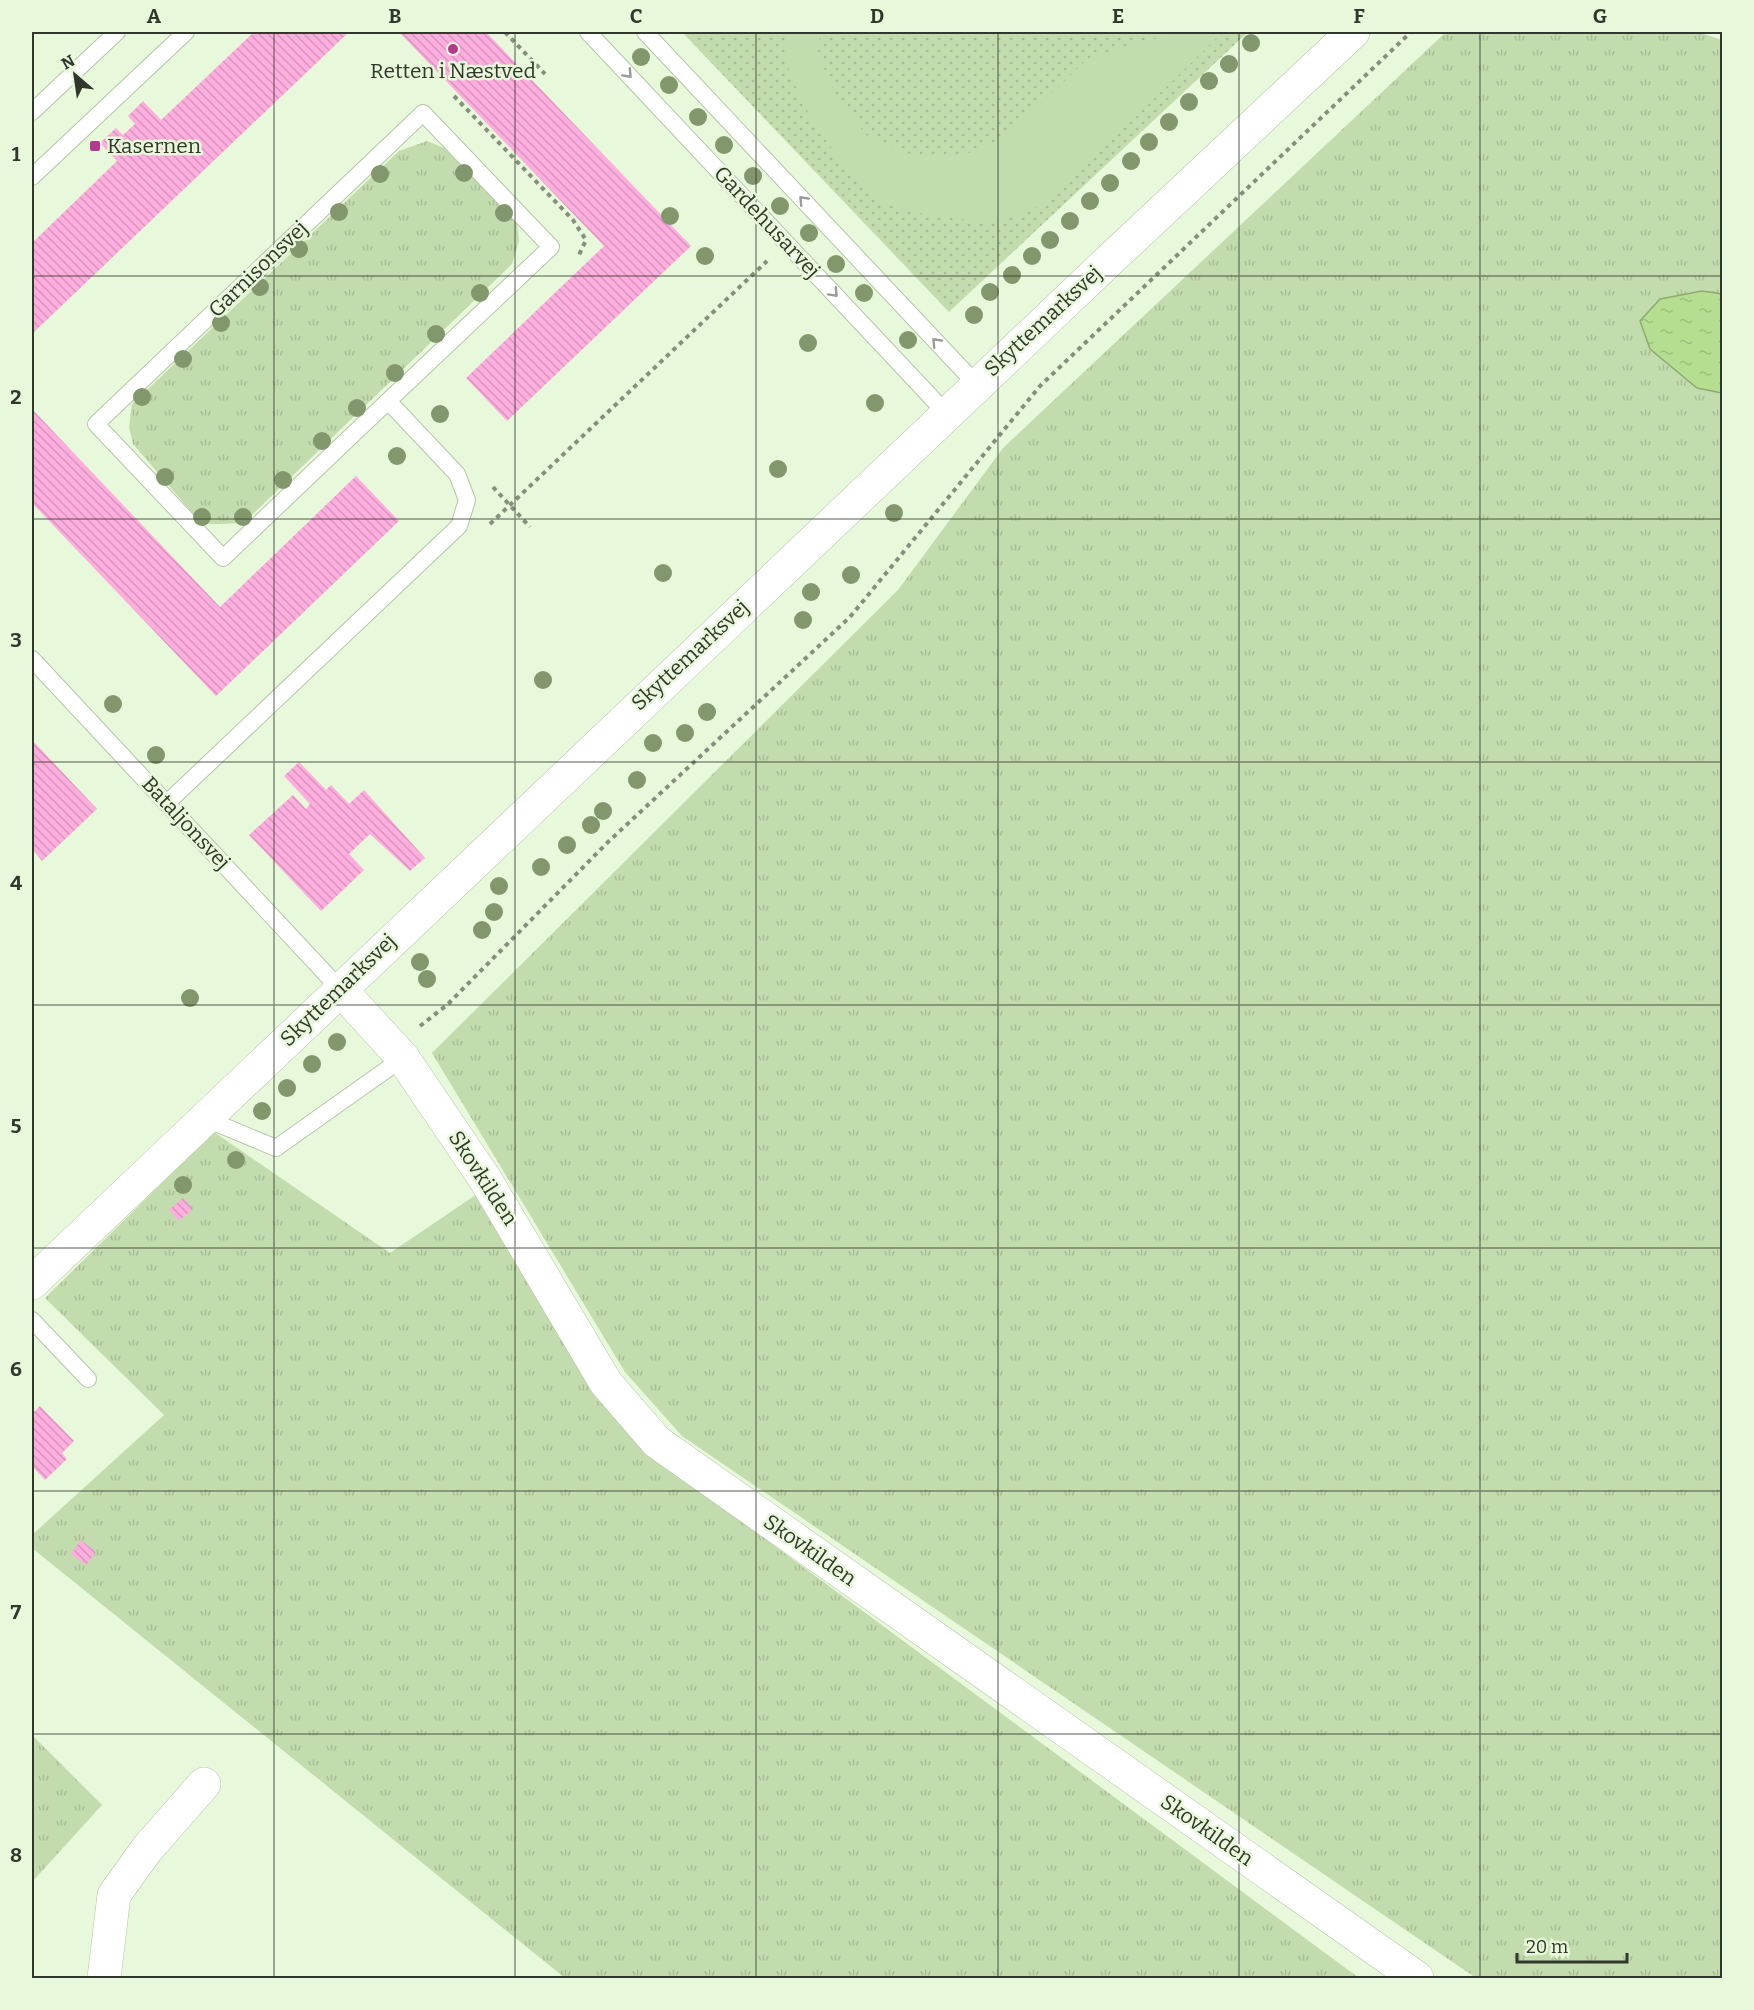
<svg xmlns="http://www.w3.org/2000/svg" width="1754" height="2010" font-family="Bitter,serif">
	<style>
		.grass { fill: url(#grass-tufts) }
		.park { fill: url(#park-dots) }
		.pitch { fill: #c3dcad }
		.water { fill: url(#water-ripples); stroke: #8eac72; stroke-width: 1.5 }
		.building { fill: url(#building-back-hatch) }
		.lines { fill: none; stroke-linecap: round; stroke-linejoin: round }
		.lane-casing { stroke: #b6c5a9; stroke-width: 18 }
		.street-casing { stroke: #b6c5a9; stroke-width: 34 }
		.secondary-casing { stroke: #b6c5a9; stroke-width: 34 }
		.path { stroke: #858f7c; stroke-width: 4; stroke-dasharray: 4.5 4.5; stroke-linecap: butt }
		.lane { stroke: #fff; stroke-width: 16 }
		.street { stroke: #fff; stroke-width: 33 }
		.secondary { stroke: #fff; stroke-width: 33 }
		.tree { fill: #82976c }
		.oneway { stroke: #989b96 }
		.grid { fill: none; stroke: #31372c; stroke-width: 1.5; stroke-opacity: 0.55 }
		.poi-dot { fill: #b43a8e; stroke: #e8f8db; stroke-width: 2 }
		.labels { text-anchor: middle; stroke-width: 5; stroke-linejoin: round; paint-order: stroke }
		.poi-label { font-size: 21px; fill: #31372c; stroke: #e8f8db }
		.street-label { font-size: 21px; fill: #31372c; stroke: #e8f8db }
		.neatline { fill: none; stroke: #31372c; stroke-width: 2 }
		.grid-label { font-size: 20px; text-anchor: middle; font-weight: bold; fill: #31372c }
	</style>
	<defs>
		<pattern id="grass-tufts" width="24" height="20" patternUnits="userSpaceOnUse" patternTransform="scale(1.5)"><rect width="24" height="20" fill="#c3dcad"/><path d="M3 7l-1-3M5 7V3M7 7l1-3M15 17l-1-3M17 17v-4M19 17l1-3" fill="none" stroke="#a8bd95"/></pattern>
		<pattern id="park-dots" width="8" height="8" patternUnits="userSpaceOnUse" patternTransform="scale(1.5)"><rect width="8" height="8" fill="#c3dcad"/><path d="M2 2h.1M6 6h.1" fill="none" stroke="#a8bd95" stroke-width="1.8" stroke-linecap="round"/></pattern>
		<pattern id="water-ripples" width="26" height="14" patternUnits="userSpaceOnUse" patternTransform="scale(1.5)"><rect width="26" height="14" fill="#b6de90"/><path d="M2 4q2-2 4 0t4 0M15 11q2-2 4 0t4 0" fill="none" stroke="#9dbf7c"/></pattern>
		<pattern id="building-back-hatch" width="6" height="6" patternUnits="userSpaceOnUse" patternTransform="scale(1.5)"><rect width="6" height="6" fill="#fdadde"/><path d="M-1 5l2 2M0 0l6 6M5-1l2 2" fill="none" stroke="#d995bf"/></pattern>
	</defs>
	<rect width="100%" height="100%" fill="#e8f8db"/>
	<g class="grass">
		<path d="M1446 32H1698L1722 40V1978H1476L682 1436 625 1372 432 1053 898 590 1003 448Z"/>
		<path d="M427 141 444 148 517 223 519 241 512 264 253 514 238 523 222 524H210L195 516 133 444 129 427 132 404 399 151Z"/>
		<path d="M214 1132 390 1253 480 1192 590 1389 649 1453 1359 1978H565L32 1548V1535L164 1415 45 1298Z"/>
		<path d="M32 1735 102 1805 32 1882Z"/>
	</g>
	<path class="park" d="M682 32H1248L949 312Z"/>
	<path class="pitch" d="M787 32H820L818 54 836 96 866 135 912 155 958 157 1005 138 1085 61 1132 44 1173 34 1176 32H1223L1115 137 1037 207 992 223 927 215 885 203 839 160 803 104 786 62Z"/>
	<path class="water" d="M1702 291 1722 294V393L1697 388 1650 349 1640 321 1660 299Z"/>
	<g class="building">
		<path d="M254 32H349L32 334V243L117 161 100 143 116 128 123 135 135 124 128 116 143 101 161 120Z"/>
		<path d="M399 32H486L691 246 507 421 466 378 604 246Z"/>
		<path d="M32 409 220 607 356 476 399 521 216 696 32 503Z"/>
		<path d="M32 740 97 809 42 861 32 849Z"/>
		<path d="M299 762 326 790 331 785 349 804 364 790 425 858 410 871 370 834 349 854 364 870 321 911 249 835 293 795 306 809 310 804 284 776Z"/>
		<path d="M183 1198 193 1209 179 1221 169 1210Z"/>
		<path d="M40 1406 74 1441 62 1453 67 1459 45 1480 32 1466V1414Z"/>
		<path d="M81 1540 96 1552 86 1565 71 1554Z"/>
	</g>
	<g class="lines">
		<defs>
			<g id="lane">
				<path d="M588 32 946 413"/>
				<path d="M645 32 976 384"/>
				<path d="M32 112 117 32"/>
				<path d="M32 177 186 32"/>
				<path d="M32 659 339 988"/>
				<path d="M167 803 459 526 467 500 457 474 388 401 551 247 423 113 96 424 223 558 388 401"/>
				<path d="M204 1118 276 1148 403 1058"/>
				<path d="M32 1320 88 1379"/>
			</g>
			<g id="street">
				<path d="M339 988 403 1058 485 1179 606 1383 657 1442 1417 1978"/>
				<path d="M104 1978 114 1895 147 1849 204 1784"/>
			</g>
			<path id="secondary" d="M32 1283C470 863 910 446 1353 32"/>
		</defs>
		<use href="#lane" class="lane-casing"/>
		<use href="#street" class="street-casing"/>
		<use href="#secondary" class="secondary-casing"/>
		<g class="path">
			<path d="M505 32 545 74"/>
			<path d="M454 96 573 220 586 240 578 257"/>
			<path d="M493 487 530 527"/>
			<path d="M490 524 767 261"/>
			<path d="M420 1026 447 1005 608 842 850 617 1040 386 1411 32"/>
		</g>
		<use href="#lane" class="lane"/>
		<use href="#street" class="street"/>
		<use href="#secondary" class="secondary"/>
	</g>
	<g class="tree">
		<circle cx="1251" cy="43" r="9"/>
		<circle cx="641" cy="57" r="9"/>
		<circle cx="1229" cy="64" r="9"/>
		<circle cx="1209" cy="81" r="9"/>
		<circle cx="669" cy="85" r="9"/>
		<circle cx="1189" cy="102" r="9"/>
		<circle cx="698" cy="117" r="9"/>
		<circle cx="1169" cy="122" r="9"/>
		<circle cx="1149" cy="142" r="9"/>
		<circle cx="724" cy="145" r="9"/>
		<circle cx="1131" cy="161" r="9"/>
		<circle cx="464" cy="173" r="9"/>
		<circle cx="380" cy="174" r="9"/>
		<circle cx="753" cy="176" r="9"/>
		<circle cx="1110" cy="183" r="9"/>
		<circle cx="1090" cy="201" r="9"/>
		<circle cx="780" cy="206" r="9"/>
		<circle cx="339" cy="212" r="9"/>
		<circle cx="504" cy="213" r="9"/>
		<circle cx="670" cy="216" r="9"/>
		<circle cx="1070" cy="221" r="9"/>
		<circle cx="809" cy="233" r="9"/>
		<circle cx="1050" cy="240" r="9"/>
		<circle cx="299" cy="249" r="9"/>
		<circle cx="705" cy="256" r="9"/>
		<circle cx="1032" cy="256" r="9"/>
		<circle cx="836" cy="264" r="9"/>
		<circle cx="1012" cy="275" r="9"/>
		<circle cx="260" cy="287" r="9"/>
		<circle cx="990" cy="292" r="9"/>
		<circle cx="480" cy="293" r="9"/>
		<circle cx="864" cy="293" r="9"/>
		<circle cx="974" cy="315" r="9"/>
		<circle cx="221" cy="323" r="9"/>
		<circle cx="436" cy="334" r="9"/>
		<circle cx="908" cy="340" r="9"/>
		<circle cx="808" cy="343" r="9"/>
		<circle cx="183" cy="359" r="9"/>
		<circle cx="395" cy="373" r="9"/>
		<circle cx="142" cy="397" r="9"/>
		<circle cx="875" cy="403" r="9"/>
		<circle cx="357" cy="408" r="9"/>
		<circle cx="440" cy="414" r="9"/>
		<circle cx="322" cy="441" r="9"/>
		<circle cx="397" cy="456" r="9"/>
		<circle cx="778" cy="469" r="9"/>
		<circle cx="165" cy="477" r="9"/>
		<circle cx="283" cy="480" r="9"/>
		<circle cx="894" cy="513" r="9"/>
		<circle cx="202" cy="517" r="9"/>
		<circle cx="243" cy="517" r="9"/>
		<circle cx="663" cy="573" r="9"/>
		<circle cx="851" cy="575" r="9"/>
		<circle cx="811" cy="592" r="9"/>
		<circle cx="803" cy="620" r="9"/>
		<circle cx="543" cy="680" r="9"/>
		<circle cx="113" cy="704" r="9"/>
		<circle cx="707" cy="712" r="9"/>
		<circle cx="685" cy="733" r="9"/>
		<circle cx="653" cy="743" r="9"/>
		<circle cx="156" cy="755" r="9"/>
		<circle cx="637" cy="780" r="9"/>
		<circle cx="603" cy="811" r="9"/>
		<circle cx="591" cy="825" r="9"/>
		<circle cx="567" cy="845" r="9"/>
		<circle cx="541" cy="867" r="9"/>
		<circle cx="499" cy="886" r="9"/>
		<circle cx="494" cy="912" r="9"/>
		<circle cx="482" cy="930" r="9"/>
		<circle cx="420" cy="962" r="9"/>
		<circle cx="427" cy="979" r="9"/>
		<circle cx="190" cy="998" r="9"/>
		<circle cx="337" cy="1042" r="9"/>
		<circle cx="312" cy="1064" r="9"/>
		<circle cx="287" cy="1088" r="9"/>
		<circle cx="262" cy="1111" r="9"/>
		<circle cx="236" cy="1160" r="9"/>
		<circle cx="183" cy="1185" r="9"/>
	</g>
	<defs><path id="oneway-chevron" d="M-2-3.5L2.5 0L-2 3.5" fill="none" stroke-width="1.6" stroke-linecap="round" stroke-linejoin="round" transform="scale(1.5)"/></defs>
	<g class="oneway">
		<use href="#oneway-chevron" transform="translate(628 74) rotate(47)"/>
		<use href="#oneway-chevron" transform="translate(803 200) rotate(-133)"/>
		<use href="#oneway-chevron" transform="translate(834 293) rotate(47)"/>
		<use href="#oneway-chevron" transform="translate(936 342) rotate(-133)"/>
	</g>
	<path class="grid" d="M274 32V1978M515 32V1978M756 32V1978M998 32V1978M1239 32V1978M1480 32V1978M32 276H1722M32 519H1722M32 762H1722M32 1005H1722M32 1248H1722M32 1491H1722M32 1734H1722"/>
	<g class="poi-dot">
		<circle cx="453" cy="49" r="6"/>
		<rect x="89" y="140" width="12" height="12" rx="3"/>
	</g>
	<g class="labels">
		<g class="poi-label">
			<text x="453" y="78">Retten i Næstved</text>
			<text x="107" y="153" text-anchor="start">Kasernen</text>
		</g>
		<g class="street-label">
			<text transform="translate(767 222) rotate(47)" y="7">Gardehusarvej</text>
			<text transform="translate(258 269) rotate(-44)" y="7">Garnisonsvej</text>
			<text transform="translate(1043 321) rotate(-43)" y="7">Skyttemarksvej</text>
			<text transform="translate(690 655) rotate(-43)" y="7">Skyttemarksvej</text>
			<text transform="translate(186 823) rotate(47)" y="7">Bataljonsvej</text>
			<text transform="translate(338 990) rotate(-44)" y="7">Skyttemarksvej</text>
			<text transform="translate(483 1178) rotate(57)" y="7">Skovkilden</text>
			<text transform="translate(810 1550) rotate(35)" y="7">Skovkilden</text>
			<text transform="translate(1207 1830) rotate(35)" y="7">Skovkilden</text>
		</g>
	</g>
	<rect width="1754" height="2010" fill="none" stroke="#e8f8db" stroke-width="66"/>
	<g transform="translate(75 75) rotate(331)" stroke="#e8f8db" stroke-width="4.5" paint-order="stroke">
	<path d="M0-4.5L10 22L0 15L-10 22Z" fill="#31372c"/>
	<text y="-9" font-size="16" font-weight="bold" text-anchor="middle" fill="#31372c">N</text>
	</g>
	<path d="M1517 1953v9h110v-9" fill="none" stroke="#31372c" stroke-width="3"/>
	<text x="1526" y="1953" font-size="18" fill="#31372c" stroke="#e8f8db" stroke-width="4.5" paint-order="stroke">20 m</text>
	<rect x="33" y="33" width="1688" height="1944" class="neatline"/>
	<g class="grid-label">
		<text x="154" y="23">A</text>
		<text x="395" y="23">B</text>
		<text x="636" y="23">C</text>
		<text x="877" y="23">D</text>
		<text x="1118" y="23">E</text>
		<text x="1359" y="23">F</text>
		<text x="1600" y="23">G</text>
		<text x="16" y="161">1</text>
		<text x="16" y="404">2</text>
		<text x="16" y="647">3</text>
		<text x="16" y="890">4</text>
		<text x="16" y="1133">5</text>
		<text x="16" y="1376">6</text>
		<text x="16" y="1619">7</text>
		<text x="16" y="1862">8</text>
	</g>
</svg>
